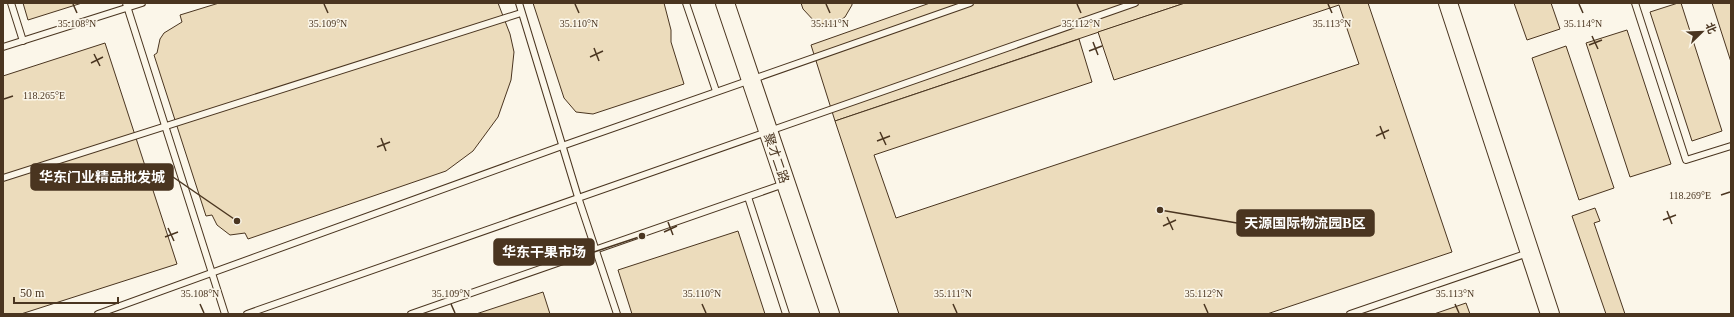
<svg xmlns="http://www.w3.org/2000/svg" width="1734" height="317" font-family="'Times New Roman','Noto Sans SC',serif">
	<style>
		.building { fill: #ecdcbc; stroke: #4a3520 }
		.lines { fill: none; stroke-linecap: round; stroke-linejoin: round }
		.lane-casing { stroke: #4a3520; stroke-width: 8 }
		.secondary-casing { stroke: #4a3520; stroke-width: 20 }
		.lane { stroke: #fbf6e9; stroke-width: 6 }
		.secondary { stroke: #fbf6e9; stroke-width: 18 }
		.ticks { fill: none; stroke: #4a3520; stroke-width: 1.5 }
		.labels { text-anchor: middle; stroke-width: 3; stroke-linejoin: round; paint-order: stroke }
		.street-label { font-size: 13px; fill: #4a3520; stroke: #fbf6e9 }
		.ticks-label { font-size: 10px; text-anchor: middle; fill: #4a3520; stroke: #fbf6e9; stroke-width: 3; stroke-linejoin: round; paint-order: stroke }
		.leader { fill: none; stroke: #4a3520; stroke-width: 1.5 }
		.callout-dot { fill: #4a3520; stroke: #fbf6e9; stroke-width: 1.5 }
		.callout { fill: #4a3520; stroke: #4a3520; stroke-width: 1.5 }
		.callout-label { font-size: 14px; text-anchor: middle; font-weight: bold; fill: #fff }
	</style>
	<rect width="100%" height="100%" fill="#fbf6e9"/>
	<g class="building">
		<path d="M23 3H82L28 20Z"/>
		<path d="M219 3H498L510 34 514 52 511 80 498 117 473 151 446 171 248 239 245 233 230 235 217 225 212 215 206 216 154 55 157 53 160 39 164 33 182 22 180 15Z"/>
		<path d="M533 3H664L671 30V42L684 84 593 114 576 112 564 98Z"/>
		<path d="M801 3H852V5L845 17 833 25 816 23 803 9Z"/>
		<path d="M930 3H1185L835 121 811 45Z"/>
		<path d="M1185 3H1368L1452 252 1267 314H899L835 121 1079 39 1092 82 874 155 896 218 1359 64 1339 5 1114 80 1098 32Z"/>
		<path d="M1514 3H1551L1560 29 1527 40Z"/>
		<path d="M1678 3H1681L1722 131 1692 141 1650 12Z"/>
		<path d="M1712 3H1731V62Z"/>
		<path d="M1627 30 1671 164 1630 177 1586 43Z"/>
		<path d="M105 43 177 264 21 314H3V76Z"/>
		<path d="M1566 46 1614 188 1579 200 1532 58Z"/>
		<path d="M1595 208 1600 221 1594 223 1625 314H1606L1572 216Z"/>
		<path d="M738 231 765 314H632L618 270Z"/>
		<path d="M543 292 550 314H476Z"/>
		<path d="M1466 303 1470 314H1434Z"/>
	</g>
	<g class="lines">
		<defs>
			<g id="lane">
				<path d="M11 3 23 41"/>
				<path d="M126 3 225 314"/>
				<path d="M519 3 578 197 617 314"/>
				<path d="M686 3 716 91"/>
				<path d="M1635 3 1686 160 1731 146"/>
				<path d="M3 47 142 3"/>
				<path d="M3 178 521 13"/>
				<path d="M748 197 786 314"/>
				<path d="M98 314 562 146 970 3"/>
				<path d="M247 314 1135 3"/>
				<path d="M411 314 784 184"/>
				<path d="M1350 314 1528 253"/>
			</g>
			<g id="secondary">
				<path d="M725 3 830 314"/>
				<path d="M1448 3 1550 314"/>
			</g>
		</defs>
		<use href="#lane" class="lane-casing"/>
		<use href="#secondary" class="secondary-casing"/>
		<use href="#lane" class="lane"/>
		<use href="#secondary" class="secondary"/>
	</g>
	<path class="ticks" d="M73 4 77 13M324 4 328 13M575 4 579 13M826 4 830 13M1077 4 1081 13M1328 4 1332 13M1579 4 1583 13M1592 36 1598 49M1093 42 1098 55M1589 45 1602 40M594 48 599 61M1089 51 1102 46M94 54 100 66M590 57 603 51M91 63 103 57M4 99 13 96M1380 126 1385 139M880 132 886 145M1376 136 1389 130M381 138 386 151M877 141 890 136M377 147 390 142M1721 195 1730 192M1667 211 1672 224M1167 217 1173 230M1663 220 1676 215M668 222 673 235M1163 226 1176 220M168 228 174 241M664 232 677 226M165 237 178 232M200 304 204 313M451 304 455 313M702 304 706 313M953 304 957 313M1204 304 1208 313M1455 304 1459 313"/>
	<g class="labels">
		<g class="street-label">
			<text transform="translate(777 158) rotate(71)" y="5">聚才二路</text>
		</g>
	</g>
	<g class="ticks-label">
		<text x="77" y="27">35.108°N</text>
		<text x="328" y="27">35.109°N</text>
		<text x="579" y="27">35.110°N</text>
		<text x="830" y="27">35.111°N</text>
		<text x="1332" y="27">35.113°N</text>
		<text x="1081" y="27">35.112°N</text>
		<text x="1583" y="27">35.114°N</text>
		<text x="44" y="99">118.265°E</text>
		<text x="1690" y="199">118.269°E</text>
		<text x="200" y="297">35.108°N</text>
		<text x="451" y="297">35.109°N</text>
		<text x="702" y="297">35.110°N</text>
		<text x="953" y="297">35.111°N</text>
		<text x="1204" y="297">35.112°N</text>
		<text x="1455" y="297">35.113°N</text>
	</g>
	<path class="leader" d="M237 221L173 177M1160 210L1237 223M642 236L594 252"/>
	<g class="callout-dot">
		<circle cx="237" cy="221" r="4"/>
		<circle cx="1160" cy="210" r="4"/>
		<circle cx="642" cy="236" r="4"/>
	</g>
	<g class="callout">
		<rect x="31" y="164" width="142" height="26" rx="4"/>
		<rect x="1237" y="210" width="137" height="26" rx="4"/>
		<rect x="494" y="239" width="100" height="26" rx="4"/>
	</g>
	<g class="callout-label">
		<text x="102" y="182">华东门业精品批发城</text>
		<text x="1305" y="228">天源国际物流园B区</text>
		<text x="544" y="257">华东干果市场</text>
	</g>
	<rect width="1734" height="317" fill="none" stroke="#4a3520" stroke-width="8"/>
	<g transform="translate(1702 32) rotate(67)" stroke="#fbf6e9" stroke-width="3" paint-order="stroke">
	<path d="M0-3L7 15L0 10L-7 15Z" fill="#4a3520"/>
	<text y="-6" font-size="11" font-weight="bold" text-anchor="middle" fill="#4a3520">北</text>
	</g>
	<path d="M14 297v6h104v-6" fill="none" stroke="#4a3520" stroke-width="2"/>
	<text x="20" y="297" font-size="12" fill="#4a3520" stroke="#fbf6e9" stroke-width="3" paint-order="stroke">50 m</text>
</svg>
